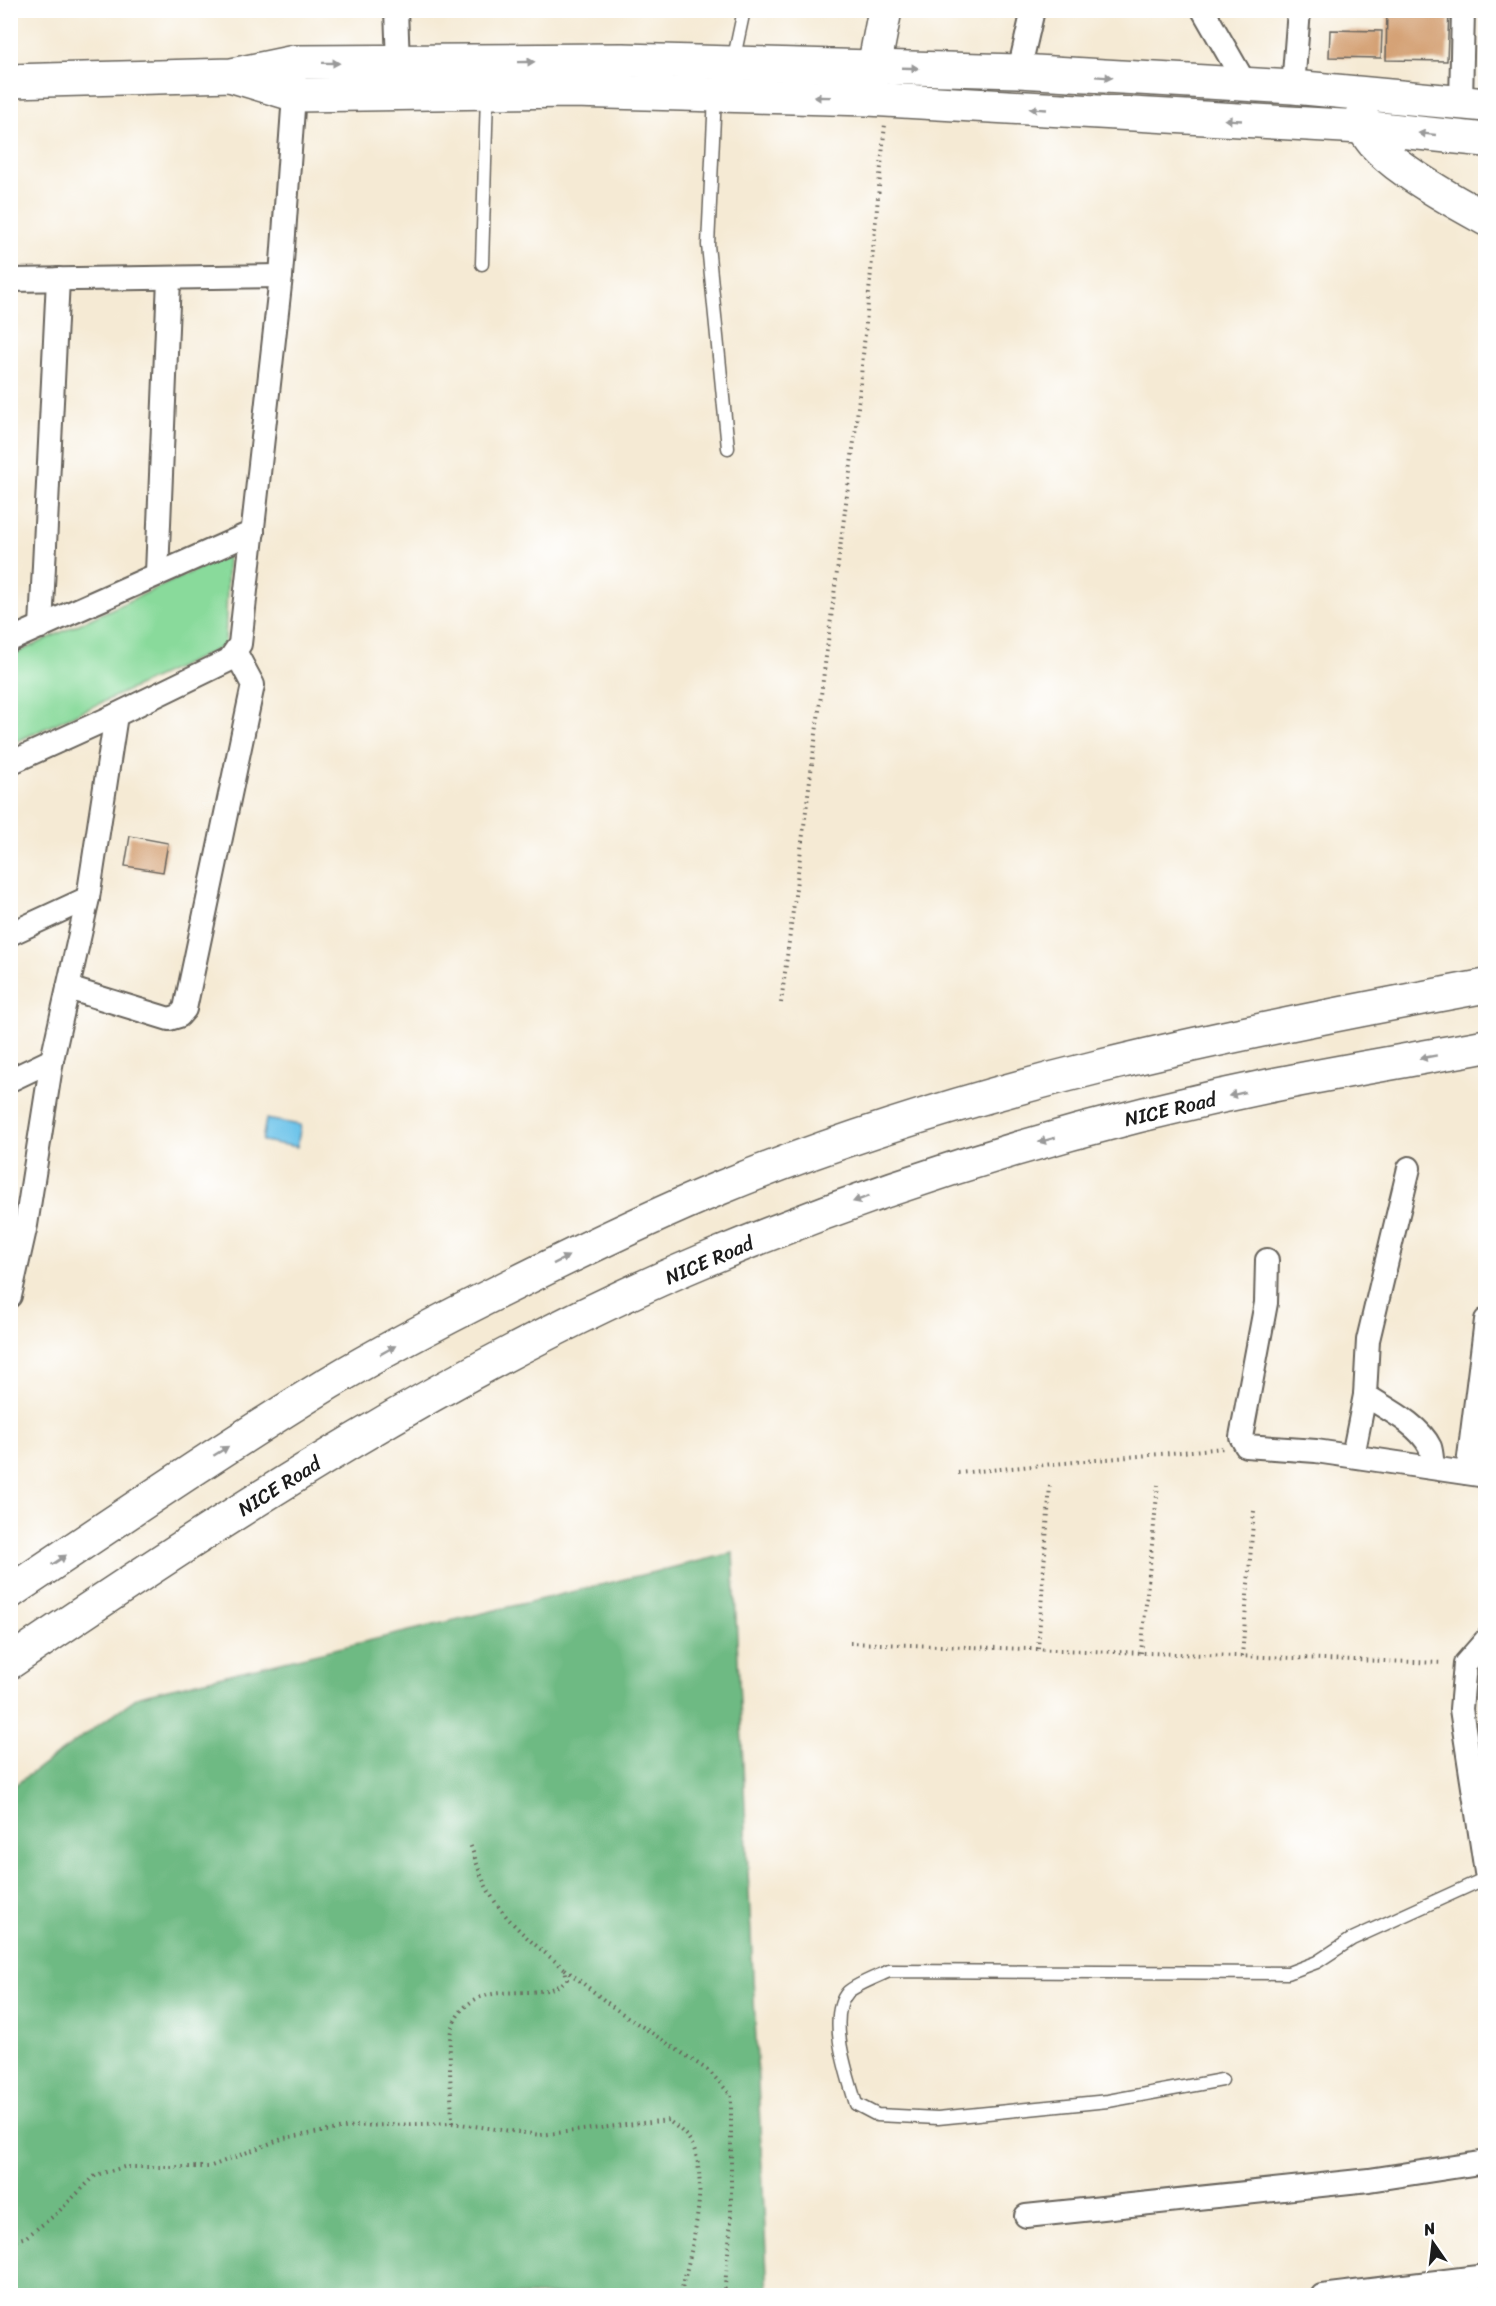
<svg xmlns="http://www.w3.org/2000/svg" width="1496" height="2306" font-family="Sriracha,sans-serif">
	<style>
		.green { fill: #89da9b; stroke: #527b5c; stroke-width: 1.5 }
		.forest { fill: #6eba83; stroke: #456b50; stroke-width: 1.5 }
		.water { fill: #6ec4ea; stroke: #457083; stroke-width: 1.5 }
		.building { fill: #d4a175 }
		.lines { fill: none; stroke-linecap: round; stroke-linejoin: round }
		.lane-casing { stroke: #68645c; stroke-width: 15 }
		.street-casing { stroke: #68645c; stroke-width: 26 }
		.secondary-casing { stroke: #68645c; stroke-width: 36 }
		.highway-casing { stroke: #68645c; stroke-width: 36 }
		.path { stroke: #68645c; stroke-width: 4; stroke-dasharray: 1.5 4.5; stroke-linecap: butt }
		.lane { stroke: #fff; stroke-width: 12 }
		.street { stroke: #fff; stroke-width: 22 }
		.secondary { stroke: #fff; stroke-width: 33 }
		.highway { stroke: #fff; stroke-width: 33 }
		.oneway { fill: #999 }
		.labels { text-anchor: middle; stroke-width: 4.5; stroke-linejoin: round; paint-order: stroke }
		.street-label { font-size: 20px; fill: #1c1c1c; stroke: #fff }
	</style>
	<rect width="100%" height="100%" fill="#fff"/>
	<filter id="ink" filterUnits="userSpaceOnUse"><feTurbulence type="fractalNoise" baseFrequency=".0167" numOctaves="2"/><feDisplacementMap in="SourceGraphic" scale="12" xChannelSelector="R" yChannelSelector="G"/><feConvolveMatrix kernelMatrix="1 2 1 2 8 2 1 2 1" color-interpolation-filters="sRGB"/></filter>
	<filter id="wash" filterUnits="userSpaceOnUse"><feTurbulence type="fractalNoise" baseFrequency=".008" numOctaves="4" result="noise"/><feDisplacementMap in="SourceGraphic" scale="24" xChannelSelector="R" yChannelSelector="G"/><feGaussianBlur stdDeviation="1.35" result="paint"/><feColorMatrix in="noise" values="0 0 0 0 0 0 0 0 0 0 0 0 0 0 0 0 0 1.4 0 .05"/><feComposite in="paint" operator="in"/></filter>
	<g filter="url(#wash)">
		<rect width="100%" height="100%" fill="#f5ead4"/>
		<path class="green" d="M228 555 225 646 11 744 10 656Z"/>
		<path class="forest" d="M733 1553 768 2295H11V1788L139 1696Z"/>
		<path class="water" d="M266 1119 301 1125 297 1147 262 1141Z"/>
		<g id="blocks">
			<g class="building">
				<path d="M1387 10H1449L1447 61 1386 60Z"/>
				<path d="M1330 30 1382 31 1381 58 1329 57Z"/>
				<path d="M130 836 168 843 163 872 125 866Z"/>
			</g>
		</g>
	</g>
	<g filter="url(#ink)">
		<use href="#blocks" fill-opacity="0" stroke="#68645c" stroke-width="1.5"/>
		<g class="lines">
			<defs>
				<g id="lane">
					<path d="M733 62 744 10"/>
					<path d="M715 96 708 245 728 448"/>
					<path d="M482 264 487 94"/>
					<path d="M1222 2080 1108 2101 938 2118 877 2115 856 2104C848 2077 826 2016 848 1992 855 1985 879 1976 889 1971L1288 1973 1317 1962 1352 1939 1486 1878"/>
				</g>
				<g id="street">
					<path d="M396 10 398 63"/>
					<path d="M1203 10 1246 85"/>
					<path d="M1019 71 1033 10"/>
					<path d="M1293 87 1299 10"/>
					<path d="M1461 102 1463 10"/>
					<path d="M10 280 281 276"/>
					<path d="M157 573 169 279"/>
					<path d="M41 627 58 279"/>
					<path d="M10 640 253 532"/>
					<path d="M10 763 116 715 229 660 240 644 281 276 295 81"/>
					<path d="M10 934 88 898"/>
					<path d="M68 988 169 1019 179 1016 185 1009 253 685 236 653"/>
					<path d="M10 1080 52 1060"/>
					<path d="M1267 1260 1266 1303 1241 1437 1246 1446 1316 1451 1486 1476"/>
					<path d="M10 1296 26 1225 52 1060 88 898 116 715"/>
					<path d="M1365 1395C1385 1408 1419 1424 1430 1447 1432 1453 1432 1461 1433 1467"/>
					<path d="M1353 1456 1365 1395 1368 1340 1409 1168"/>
					<path d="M1467 1473 1486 1320"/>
					<path d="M1486 1640 1465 1664 1461 1709 1486 1872"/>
					<path d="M1026 2216 1369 2180 1486 2162"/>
					<path d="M1322 2296 1486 2276"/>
				</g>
				<g id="secondary">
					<path d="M233 76 296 95 573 91 868 99 1361 127 1486 140"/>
					<path d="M10 81 232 75 295 62 623 60 1019 71 1293 87 1486 105"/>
					<path d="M870 88 885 10"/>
					<path d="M1362 117C1359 152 1457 203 1486 219"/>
				</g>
				<g id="highway">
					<path d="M10 1592C116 1521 220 1450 329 1383 384 1350 442 1320 500 1291 572 1255 645 1219 720 1188 965 1087 1226 1034 1486 986"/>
					<path d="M10 1662C234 1511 462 1361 712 1257 894 1181 1085 1123 1278 1084 1347 1070 1416 1059 1486 1046"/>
				</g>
			</defs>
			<use href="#lane" class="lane-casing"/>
			<use href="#street" class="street-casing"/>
			<use href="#secondary" class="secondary-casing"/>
			<use href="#highway" class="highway-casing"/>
			<g class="path">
				<path d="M781 1003 857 418 885 124"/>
				<path d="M958 1473 1224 1448"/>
				<path d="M850 1643 1443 1663"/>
				<path d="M1038 1649 1050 1485"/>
				<path d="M1141 1653 1158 1485"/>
				<path d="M1242 1656 1254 1511"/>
				<path d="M565 1969 614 2008 709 2071 731 2095V2222L724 2296"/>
				<path d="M452 2123C452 2106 447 2037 452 2027 475 1969 540 2009 567 1979L565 1969C536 1946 501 1919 485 1884 479 1872 475 1857 470 1844"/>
				<path d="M10 2242 26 2237 55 2215 96 2175 124 2167H209L284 2138 356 2126 452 2123 540 2135 668 2120C675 2126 684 2132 689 2139 713 2174 690 2257 680 2296"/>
			</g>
			<use href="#lane" class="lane"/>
			<use href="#street" class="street"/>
			<use href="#secondary" class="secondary"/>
			<use href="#highway" class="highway"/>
		</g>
		<defs><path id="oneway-solid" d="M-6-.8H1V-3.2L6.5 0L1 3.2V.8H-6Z" transform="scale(1.5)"/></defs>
		<g class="oneway">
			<use href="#oneway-solid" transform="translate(526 62) rotate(-1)"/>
			<use href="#oneway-solid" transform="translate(331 63) rotate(1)"/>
			<use href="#oneway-solid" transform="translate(910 68) rotate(2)"/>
			<use href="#oneway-solid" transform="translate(1104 77) rotate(4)"/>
			<use href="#oneway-solid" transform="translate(822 97) rotate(-179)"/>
			<use href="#oneway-solid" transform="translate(1038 109) rotate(-177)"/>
			<use href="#oneway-solid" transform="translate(1233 120) rotate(-177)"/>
			<use href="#oneway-solid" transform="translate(1427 134) rotate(-174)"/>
			<use href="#oneway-solid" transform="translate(1428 1057) rotate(170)"/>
			<use href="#oneway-solid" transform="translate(1237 1094) rotate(167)"/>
			<use href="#oneway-solid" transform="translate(1047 1140) rotate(165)"/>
			<use href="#oneway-solid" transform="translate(861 1199) rotate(160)"/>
			<use href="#oneway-solid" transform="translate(561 1260) rotate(-27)"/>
			<use href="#oneway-solid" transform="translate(388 1350) rotate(-29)"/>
			<use href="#oneway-solid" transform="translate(221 1451) rotate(-32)"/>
			<use href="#oneway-solid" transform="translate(59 1560) rotate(-34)"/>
		</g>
	</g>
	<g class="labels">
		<g class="street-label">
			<text transform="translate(1170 1109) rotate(-13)" y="7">NICE Road</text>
			<text transform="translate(709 1260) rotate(-23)" y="7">NICE Road</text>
			<text transform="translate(279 1486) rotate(-32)" y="7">NICE Road</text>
		</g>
	</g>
	<rect width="1496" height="2306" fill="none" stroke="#fff" stroke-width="36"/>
	<g transform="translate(1433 2243) rotate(346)" stroke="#ffffff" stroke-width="4.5" paint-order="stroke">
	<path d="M0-4.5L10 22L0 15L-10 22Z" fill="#1c1c1c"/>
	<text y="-9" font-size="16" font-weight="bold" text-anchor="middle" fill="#1c1c1c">N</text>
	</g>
</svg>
